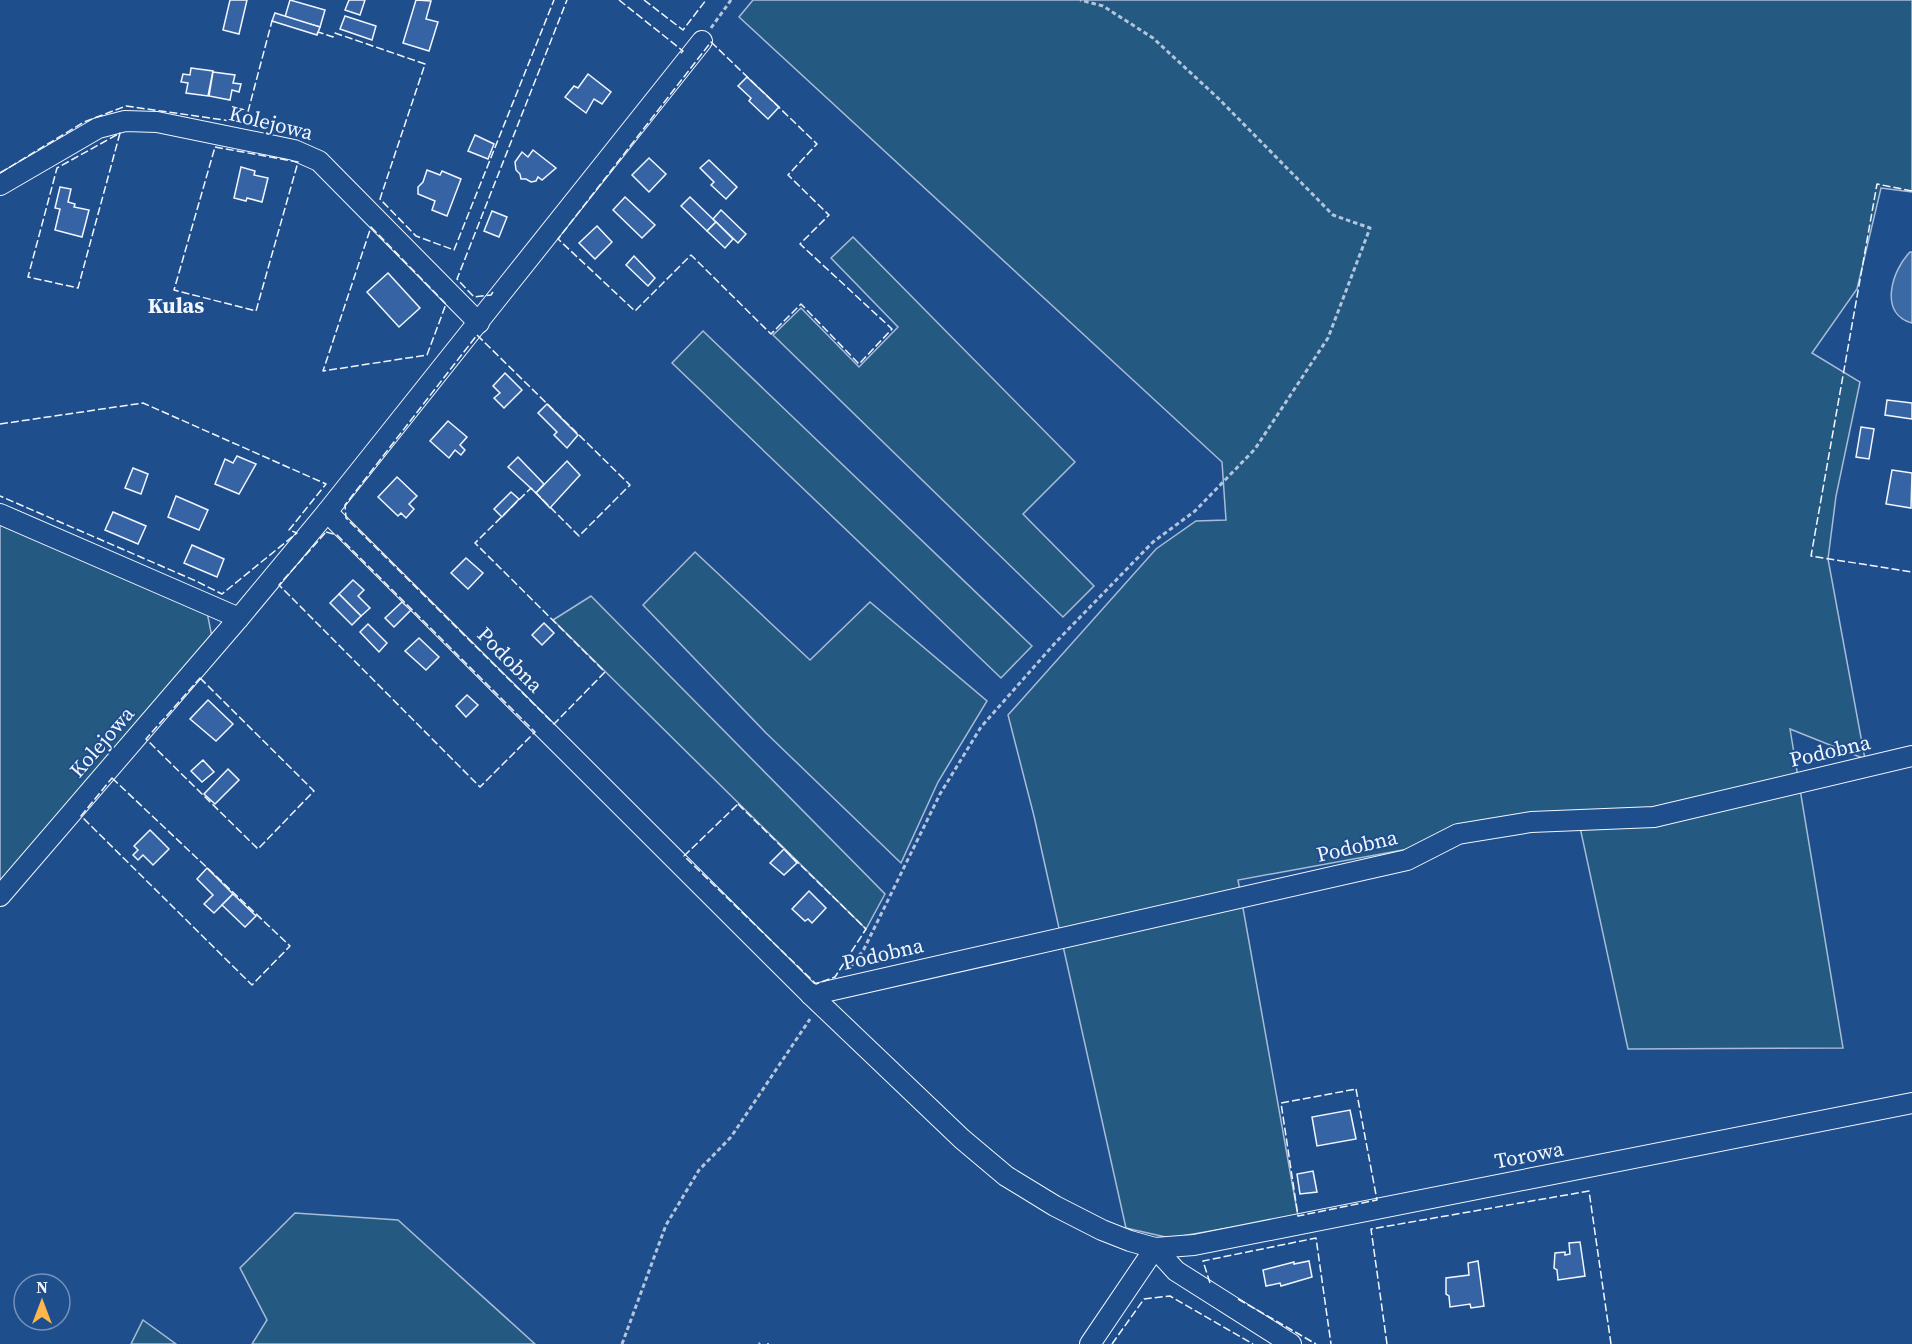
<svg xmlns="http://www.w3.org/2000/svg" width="1912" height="1344" font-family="'Source Serif 4',serif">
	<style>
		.green { fill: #245a82; stroke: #a8bbd7; stroke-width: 1.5 }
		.water { fill: #3b69a3; stroke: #a8bbd7; stroke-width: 1.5 }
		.building { fill: #3563a3; stroke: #f2f6ff; stroke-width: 1.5 }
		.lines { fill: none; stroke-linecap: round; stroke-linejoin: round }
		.minor-casing { stroke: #f2f6ff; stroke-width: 22 }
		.path { stroke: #b3c4dc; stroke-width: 3; stroke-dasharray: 4.5 3; stroke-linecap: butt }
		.minor { stroke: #1f4e8c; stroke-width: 20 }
		.fence { stroke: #f2f6ff; stroke-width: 1.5; stroke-dasharray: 8 3; stroke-linecap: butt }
		.labels { text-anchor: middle; stroke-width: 4.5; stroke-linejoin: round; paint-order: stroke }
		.street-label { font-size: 21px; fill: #f2f6ff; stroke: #1f4e8c }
		.neighbourhood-label { font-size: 22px; font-weight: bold; fill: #f2f6ff; stroke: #1f4e8c }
	</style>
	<rect width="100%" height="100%" fill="#1f4e8c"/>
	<g class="green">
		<path d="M753 0H1912V192L1881 188 1857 289 1812 353 1860 382 1836 496 1828 559 1865 759 1790 729 1843 1048 1628 1049 1578 818 1238 880 1298 1216 1170 1238 1126 1228 1034 816 1008 715 1156 549 1196 521 1226 520 1222 462 739 17Z"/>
		<path d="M853 237 1075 462 1023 514 1094 586 1063 617 773 335 801 308 859 367 898 327 831 258Z"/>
		<path d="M703 331 1032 646 1001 678 672 363Z"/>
		<path d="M0 521 207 612 212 637 0 881Z"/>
		<path d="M695 552 810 660 870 602 987 701 938 782 901 863 766 733 643 605Z"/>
		<path d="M591 596 885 894 866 929 553 620Z"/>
		<path d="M295 1213 398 1220 535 1344H252L267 1320 240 1268Z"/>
		<path d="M143 1320 176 1344H131Z"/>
	</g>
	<path class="water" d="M1910 252H1912V323C1878 314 1892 270 1910 252Z"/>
	<g class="building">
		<path d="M230 0H247L239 34 223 30Z"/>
		<path d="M290 0 325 10 320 27 285 17Z"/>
		<path d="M349 0H365L360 15 345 10Z"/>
		<path d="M416 0 431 1 426 19 438 22 429 51 403 43Z"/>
		<path d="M275 13 320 27 317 35 272 21Z"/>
		<path d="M345 16 376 26 372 40 340 29Z"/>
		<path d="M191 68 213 71 208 96 186 93 188 83 181 82 183 74 190 75Z"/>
		<path d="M213 72 235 75 233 83 241 84 239 92 232 90 230 100 209 96Z"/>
		<path d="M588 74 611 92 602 104 594 99 586 113 565 97 574 86 578 88Z"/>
		<path d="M747 77 779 107 768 119 749 101 751 98 738 86Z"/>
		<path d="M475 135 494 144 488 159 468 151Z"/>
		<path d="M533 150 556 168 542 180 538 177 536 181 531 182 526 179H521L520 174 516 170 515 162 522 152 528 157Z"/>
		<path d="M649 158 666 174 649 192 632 175Z"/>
		<path d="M709 160 737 187 726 199 711 185 714 182 700 168Z"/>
		<path d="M241 167 255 171 254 175 268 178 262 202 247 198 246 201 234 198Z"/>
		<path d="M427 170 440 175 442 171 461 179 447 216 432 210 435 201 418 194V187L423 182Z"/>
		<path d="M60 187 71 189 68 202 75 204 74 207 89 210 82 237 55 230 60 209 55 208Z"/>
		<path d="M625 197 655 225 642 238 613 210Z"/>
		<path d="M690 197 716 222 707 231 681 206Z"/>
		<path d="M721 210 746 234 738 243 713 219Z"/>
		<path d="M492 211 507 217 499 237 484 231Z"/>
		<path d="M716 222 733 239 725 248 707 231Z"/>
		<path d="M597 226 612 242 595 259 579 243Z"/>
		<path d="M634 256 655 278 648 286 626 265Z"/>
		<path d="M388 273 420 308 399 327 367 292Z"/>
		<path d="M505 373 522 390 504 408 494 398 500 393 493 386Z"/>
		<path d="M1887 400 1912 403V419L1885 415Z"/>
		<path d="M547 404 578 435 567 448 554 435 557 432 538 413Z"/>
		<path d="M448 421 467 437 460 445 465 450 461 455 455 450 449 458 430 441Z"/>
		<path d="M1861 427 1874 429 1869 459 1856 457Z"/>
		<path d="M237 456 256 464 239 494 215 484 225 459 233 463Z"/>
		<path d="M518 457 544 484 536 493 508 467Z"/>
		<path d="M567 461 580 475 550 508 536 493Z"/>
		<path d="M133 468 148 474 141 494 125 488Z"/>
		<path d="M1892 470 1912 473 1911 508 1886 504Z"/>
		<path d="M397 477 417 496 409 504 414 509 406 518 401 513 398 516 378 497Z"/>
		<path d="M511 492 519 499 502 517 494 509Z"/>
		<path d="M176 496 208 510 199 530 168 517Z"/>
		<path d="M113 512 146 526 138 544 105 530Z"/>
		<path d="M192 545 224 559 217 577 184 563Z"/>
		<path d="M466 558 483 573 468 589 451 573Z"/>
		<path d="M353 580 364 590 358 596 370 608 361 616 339 594Z"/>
		<path d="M339 594 361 616 352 625 330 603Z"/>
		<path d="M402 602 411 610 394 627 385 618Z"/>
		<path d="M544 623 554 633 542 645 532 635Z"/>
		<path d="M368 624 387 643 379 652 360 632Z"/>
		<path d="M419 638 439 657 426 670 405 651Z"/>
		<path d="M467 695 478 705 466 717 456 706Z"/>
		<path d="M208 700 233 724 216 741 190 719Z"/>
		<path d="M203 760 214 772 202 782 191 771Z"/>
		<path d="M228 769 239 780 215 804 204 794Z"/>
		<path d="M150 830 169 849 153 865 143 855 138 860 133 855 138 850 134 846Z"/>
		<path d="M784 849 797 863 784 875 770 863Z"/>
		<path d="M207 868 233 894 214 913 204 904 213 895 197 879Z"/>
		<path d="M809 891 826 908 812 923 808 919 805 921 792 909Z"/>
		<path d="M233 894 256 916 245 927 222 905Z"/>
		<path d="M1350 1110 1356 1139 1317 1146 1312 1117Z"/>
		<path d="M1313 1171 1317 1192 1300 1194 1297 1174Z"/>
		<path d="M1580 1242 1585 1276 1558 1280 1557 1270 1554 1268 1555 1253 1565 1252V1255L1570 1254 1569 1243Z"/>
		<path d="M1309 1261 1312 1277 1281 1286 1280 1283 1266 1286 1263 1270 1294 1262V1264Z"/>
		<path d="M1478 1261 1484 1306 1471 1308 1470 1304 1450 1307 1449 1296 1446 1294V1278L1469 1275 1468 1263Z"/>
	</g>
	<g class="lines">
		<defs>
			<g id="minor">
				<path d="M0 185 98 128 125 121 157 122 294 150 319 161 479 323"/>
				<path d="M327 512 811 995 962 1139 1006 1176 1055 1206 1102 1230 1130 1241 1155 1248 1194 1245 1912 1103"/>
				<path d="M0 514 239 618"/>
				<path d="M0 896 239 618 327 512 702 41"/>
				<path d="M811 995 1407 860 1458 834 1531 822 1654 817 1912 756"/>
				<path d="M1155 1248 1176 1271 1291 1344"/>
				<path d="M1090 1344 1155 1248"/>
			</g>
		</defs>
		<use href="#minor" class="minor-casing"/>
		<g class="path">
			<path d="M711 28 731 0"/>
			<path d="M850 968 864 949 940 794 981 727 1056 642 1153 542 1195 511 1255 449 1328 338 1370 228 1333 215 1219 99 1153 38 1103 6 1080 0"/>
			<path d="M622 1344 666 1225 699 1170 731 1137 810 1019"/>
			<path d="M759 1344 760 1343"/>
		</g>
		<use href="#minor" class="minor"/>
		<g class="fence">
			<path d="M619 0 683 51 680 54"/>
			<path d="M644 0 683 30 706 0"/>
			<path d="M317 34 318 32 333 37 335 33 425 64 380 199 416 236 454 250 554 0"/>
			<path d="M711 42 817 144 788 175 829 215 800 244 892 329 859 364 801 304 771 334 691 255 635 311 558 239Z"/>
			<path d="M120 133 78 288 28 277 57 168Z"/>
			<path d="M215 147 298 162 256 311 174 290Z"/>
			<path d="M0 173 84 122 126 106 245 123 272 21 275 22"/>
			<path d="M1912 191 1877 184 1811 556 1912 572"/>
			<path d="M371 227 446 304 427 355 323 371Z"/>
			<path d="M493 292 491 295 474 297 457 279 567 0"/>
			<path d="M477 335 630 485 579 536 531 488 475 543 605 672 554 724 346 518 345 505Z"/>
			<path d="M0 424 143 403 326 484 289 530 297 533 222 594 196 581 0 496"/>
			<path d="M326 532 337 535 535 732 480 787 279 585Z"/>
			<path d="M200 678 314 791 258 849 146 739Z"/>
			<path d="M112 778 290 946 252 985 81 816Z"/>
			<path d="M738 804 866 929 835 977 816 984 684 856Z"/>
			<path d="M1356 1089 1377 1200 1298 1216 1281 1103Z"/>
			<path d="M1210 1283 1203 1261 1316 1238 1331 1344"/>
			<path d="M1238 1299 1316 1344"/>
			<path d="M767 1344H769"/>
			<path d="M1112 1344 1144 1299 1170 1296 1253 1344"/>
			<path d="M1387 1344 1371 1229 1589 1191 1611 1344"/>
		</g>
	</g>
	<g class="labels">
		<g class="street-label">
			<text transform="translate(271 123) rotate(14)" y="7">Kolejowa</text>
			<text transform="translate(510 660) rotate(45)" y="7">Podobna</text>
			<text transform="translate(102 742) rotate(-49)" y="7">Kolejowa</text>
			<text transform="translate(1830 751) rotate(-13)" y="7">Podobna</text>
			<text transform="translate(1357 846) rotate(-13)" y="7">Podobna</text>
			<text transform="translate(883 954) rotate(-13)" y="7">Podobna</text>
			<text transform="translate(1529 1155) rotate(-11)" y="7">Torowa</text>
		</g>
		<g class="neighbourhood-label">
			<text x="176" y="313">Kulas</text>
		</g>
	</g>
	<g transform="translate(42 1302)"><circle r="28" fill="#1f4e8c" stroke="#7391ba" stroke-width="1.5"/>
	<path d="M0-4.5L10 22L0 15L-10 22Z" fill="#ffb74d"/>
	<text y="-9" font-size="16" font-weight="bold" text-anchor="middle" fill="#f2f6ff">N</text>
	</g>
</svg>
